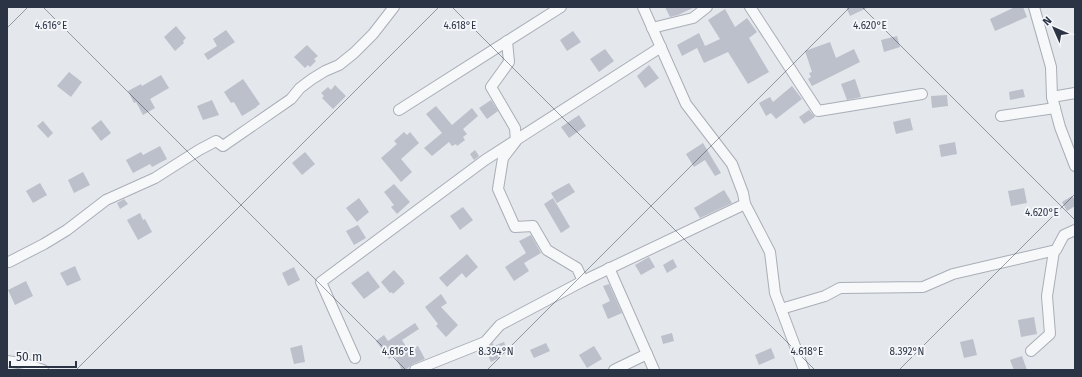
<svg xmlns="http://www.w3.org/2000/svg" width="1082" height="377" font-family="'Fira Sans',sans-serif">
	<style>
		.building { fill: #bbc0ca }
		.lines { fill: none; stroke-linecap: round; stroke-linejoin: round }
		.street-casing { stroke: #a9aeb7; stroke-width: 12 }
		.street { stroke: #f7f8fa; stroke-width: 10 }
		.ticks { fill: none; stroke: #2b3445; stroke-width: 1; stroke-opacity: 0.45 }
		.ticks-label { font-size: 10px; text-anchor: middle; fill: #2b3445; stroke: #f4f6f9; stroke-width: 4; stroke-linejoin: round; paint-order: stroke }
	</style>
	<rect width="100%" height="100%" fill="#e4e7ec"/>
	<g class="building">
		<path d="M665 7H695L678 15 670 17Z"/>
		<path d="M846 7H869L850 16Z"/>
		<path d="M1015 7H1023L1027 17 995 31 990 19Z"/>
		<path d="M725 9 735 27 747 18 757 32 749 38 769 72 748 84 728 52 704 63 697 48 682 56 677 45 699 33 705 46 720 39 708 20Z"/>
		<path d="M176 26 186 38 183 41 184 43 175 51 164 37Z"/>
		<path d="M226 30 235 42 208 60 204 54 217 46 213 39Z"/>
		<path d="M573 31 581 42 567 51 560 40Z"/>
		<path d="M897 36 900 47 884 52 881 40Z"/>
		<path d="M830 42 836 58 854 49 860 62 812 86 808 79 811 77 809 73 812 72 805 51Z"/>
		<path d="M307 45 318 56 314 59 316 61 310 67 308 65 305 68 294 57Z"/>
		<path d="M605 49 614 61 599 72 590 59Z"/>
		<path d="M649 65 659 78 645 88 637 76Z"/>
		<path d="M69 72 82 82 71 97 57 86Z"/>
		<path d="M161 75 169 88 150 99 155 108 143 115 136 102 134 103 128 91 141 84 142 86Z"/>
		<path d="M243 79 260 104 256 107H257L242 116 234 102 231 103 224 92Z"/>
		<path d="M855 79 861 97 847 100 841 84Z"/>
		<path d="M335 85 346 96 333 109 322 98 324 96 321 93 328 87 331 90Z"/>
		<path d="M792 86 802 99 776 119 771 113 766 116 759 103 770 97 773 102Z"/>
		<path d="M1023 89 1025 97 1010 100 1009 92Z"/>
		<path d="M947 95 948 106 932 108 931 96Z"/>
		<path d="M212 100 219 115 203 120 197 106Z"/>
		<path d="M491 100 498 111 487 119 479 108Z"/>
		<path d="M436 106 452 125 472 108 478 116 463 129 467 134 463 137 465 140 457 146 456 144 452 146 449 142 432 156 424 148 442 133 426 114Z"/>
		<path d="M809 110 815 117 804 124 799 117Z"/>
		<path d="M579 115 586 126 569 138 561 127Z"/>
		<path d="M910 118 913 130 896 134 893 122Z"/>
		<path d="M101 120 111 133 101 141 91 128Z"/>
		<path d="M43 121 53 133 48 138 37 126Z"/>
		<path d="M404 132 407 135 410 132 419 143 401 159 412 172 401 182 381 158 397 144 394 141Z"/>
		<path d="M955 142 957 154 941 157 939 145Z"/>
		<path d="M703 143 721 173 715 176 705 160 694 167 686 154Z"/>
		<path d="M160 146 167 159 152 167 150 164 133 173 126 160 141 152 143 155Z"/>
		<path d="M475 150 479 156 474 160 470 154Z"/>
		<path d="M305 152 315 164 302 175 292 163Z"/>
		<path d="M83 172 90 185 74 193 68 180Z"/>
		<path d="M40 183 47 195 33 203 26 191Z"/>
		<path d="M569 183 575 192 557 203 551 193Z"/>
		<path d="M394 184 410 202 397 214 391 207 394 205 384 192Z"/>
		<path d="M1024 188 1027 203 1011 206 1008 191Z"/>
		<path d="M724 190 732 203 700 218 694 208Z"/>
		<path d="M1072 196 1075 200V206L1067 211 1062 202Z"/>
		<path d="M359 198 369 212 357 222 346 208Z"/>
		<path d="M553 198 570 227 561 233 544 204Z"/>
		<path d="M124 199 128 204 120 209 117 203Z"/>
		<path d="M463 207 473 220 460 230 450 216Z"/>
		<path d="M140 213 143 220 145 219 152 232 138 240 127 220Z"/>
		<path d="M358 225 366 238 354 245 346 231Z"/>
		<path d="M531 235 541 253 524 263 529 271 514 281 505 267 526 253 519 241Z"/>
		<path d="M467 254 478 267 466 278 462 273 447 287 439 278Z"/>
		<path d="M649 257 655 267 641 275 635 265Z"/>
		<path d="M673 259 677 267 667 273 663 265Z"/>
		<path d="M75 266 81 280 67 286 60 273Z"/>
		<path d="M294 267 300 280 288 286 282 273Z"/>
		<path d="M394 270 404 281 403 282 405 283 393 294 392 292 390 293 381 282Z"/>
		<path d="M368 271 380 287 364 299 351 283Z"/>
		<path d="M26 281 33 296 15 305 8 290Z"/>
		<path d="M609 284 622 313 608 319 602 305 610 301 603 286Z"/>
		<path d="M441 294 447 303 441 307 458 325 446 337 436 326 438 324 425 307Z"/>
		<path d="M1034 317 1037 334 1021 337 1018 320Z"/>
		<path d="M415 323 419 329 402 340 409 351 418 346 425 359 413 364 405 370H402L394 355 389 359 376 341 384 335 388 341Z"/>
		<path d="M672 333 674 341 663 344 661 336Z"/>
		<path d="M973 339 977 355 964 358 960 342Z"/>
		<path d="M504 342 508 352 498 356 499 358 491 362 485 349 493 343 494 346Z"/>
		<path d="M546 343 550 351 534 358 530 350Z"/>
		<path d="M302 345 305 362 294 364 290 348Z"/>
		<path d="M594 346 602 359 587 368 579 355Z"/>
		<path d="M771 348 775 358 759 365 755 355Z"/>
		<path d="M1022 356 1027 370H1014L1010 360Z"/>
	</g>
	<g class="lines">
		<defs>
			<g id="street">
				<path d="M643 7 686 104 732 164 743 193 745 204 770 252 775 293 804 370"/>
				<path d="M750 7 818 111 922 94"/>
				<path d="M1034 7 1051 67 1052 97 1060 127 1075 166"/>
				<path d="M652 28 693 18 707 7"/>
				<path d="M507 41 509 62 491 87 515 128 516 141 503 158 498 189 515 227 533 226 547 250 577 268 583 281"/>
				<path d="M1052 97 1075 93"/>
				<path d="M399 110 561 7"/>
				<path d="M1001 116 1055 108"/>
				<path d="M9 262 44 244 67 230 106 200 155 178 199 150 216 141 223 146 291 99 300 88 312 79 325 71 339 65 354 53 373 34 394 7"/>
				<path d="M609 268 654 370"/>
				<path d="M781 309 825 296 840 288 923 287 953 274 1056 250 1064 235 1075 230"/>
				<path d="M1031 351 1050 334 1047 296 1054 251"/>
				<path d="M355 358 321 282 485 160 661 47"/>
				<path d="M7 361 25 364 43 370"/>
				<path d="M415 370 485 342 500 325 583 281 745 204"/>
				<path d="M614 370 647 354"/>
			</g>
		</defs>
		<use href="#street" class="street-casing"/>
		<use href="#street" class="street"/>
	</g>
	<path class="ticks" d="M43 7 406 370M452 7 815 370M862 7 1075 220M7 28 28 7M76 370 439 7M487 370 850 7M899 370 1075 194"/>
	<g class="ticks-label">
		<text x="51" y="29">4.616°E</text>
		<text x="460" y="29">4.618°E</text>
		<text x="870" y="29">4.620°E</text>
		<text x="1042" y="216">4.620°E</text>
		<text x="398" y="355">4.616°E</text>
		<text x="496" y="355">8.394°N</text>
		<text x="807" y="355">4.618°E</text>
		<text x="907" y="355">8.392°N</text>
	</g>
	<rect width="1082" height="377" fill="none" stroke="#2b3445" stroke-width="16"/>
	<g transform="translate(1054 28) rotate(315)" stroke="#f4f6f9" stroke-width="3" paint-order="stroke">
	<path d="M0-3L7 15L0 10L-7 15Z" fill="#2b3445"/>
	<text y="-6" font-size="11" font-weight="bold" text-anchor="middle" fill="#2b3445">N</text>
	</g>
	<path d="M10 361v6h66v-6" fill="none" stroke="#2b3445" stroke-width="2"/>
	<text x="16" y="361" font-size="12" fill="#2b3445" stroke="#f4f6f9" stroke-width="3" paint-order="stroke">50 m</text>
</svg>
